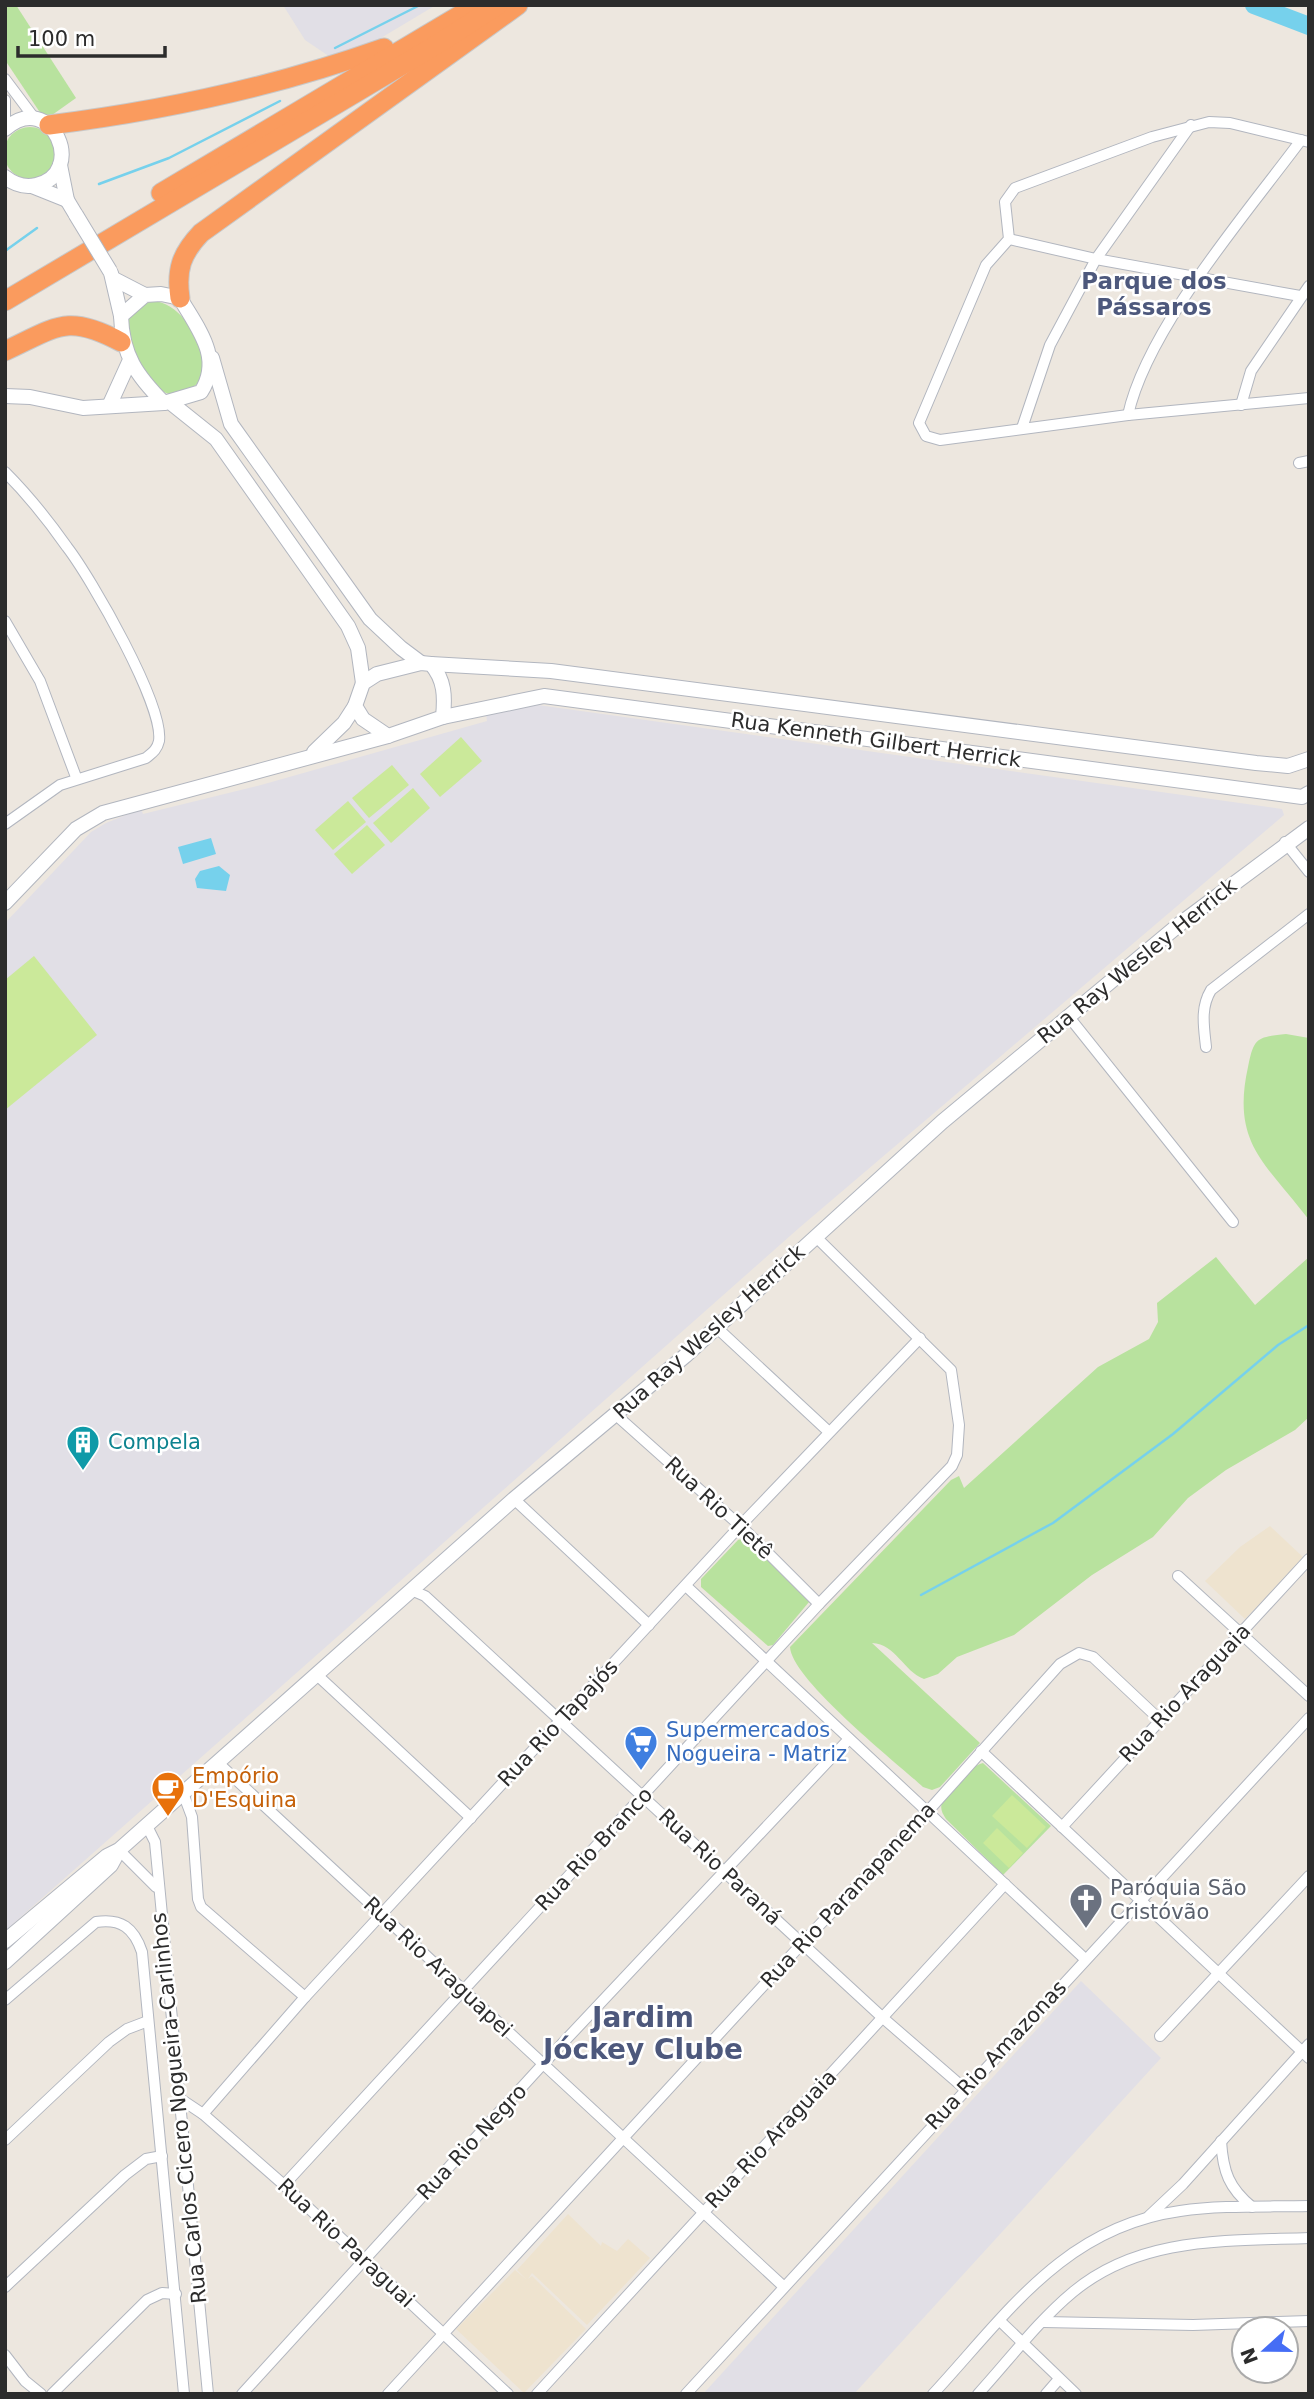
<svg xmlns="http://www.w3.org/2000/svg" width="1314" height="2399" font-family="'DejaVu Sans',sans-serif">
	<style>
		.industrial { fill: #e1dfe6 }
		.education { fill: #eee3cf }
		.green { fill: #b8e29e }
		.pitch { fill: #cbe99a }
		.water { fill: #76d1ec }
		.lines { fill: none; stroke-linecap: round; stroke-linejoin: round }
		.stream { stroke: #76d1ec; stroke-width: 2.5 }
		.river { stroke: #76d1ec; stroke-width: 18 }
		.minor-casing { stroke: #b2b6bf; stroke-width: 12 }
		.tertiary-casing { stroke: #b2b6bf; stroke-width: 16 }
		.motorway-casing { stroke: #c8c8c8; stroke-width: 21 }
		.minor { stroke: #fff; stroke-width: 10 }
		.tertiary { stroke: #fff; stroke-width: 14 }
		.motorway { stroke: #fa9b5e; stroke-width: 19 }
		.tertiary-bridge-casing { stroke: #b2b6bf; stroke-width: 16; stroke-linecap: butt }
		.tertiary-bridge { stroke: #fff; stroke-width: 14 }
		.labels { text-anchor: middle; stroke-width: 5; stroke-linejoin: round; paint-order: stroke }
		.street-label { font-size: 21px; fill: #2c2c2c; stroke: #fff }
		.culture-label { font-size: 21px; fill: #0d838f; stroke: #fff; text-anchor: start }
		.shop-label { font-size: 21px; fill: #366cbe; stroke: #fff; text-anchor: start }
		.food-label { font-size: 21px; fill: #c56008; stroke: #fff; text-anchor: start }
		.worship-label { font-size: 21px; fill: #5b616d; stroke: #fff; text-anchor: start }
		.neighbourhood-label { font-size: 23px; font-weight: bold; fill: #4d587c; stroke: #fff }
		.district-label { font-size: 28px; font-weight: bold; fill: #4d587c; stroke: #fff }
	</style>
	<rect width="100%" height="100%" fill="#ede7df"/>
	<g class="industrial">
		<path d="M283 5H436L339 63 305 40Z"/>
		<path d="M538 705 1282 809 1284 815 799 1228 5 1931V923L91 832 106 823 141 809 143 814 261 785 487 721 486 713Z"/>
		<path d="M1081 1981 1161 2058 854 2394H703Z"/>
	</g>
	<g class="education">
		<path d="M1270 1526 1304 1558 1245 1619 1205 1581 1240 1547Z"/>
		<path d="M568 2214 601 2246 602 2242 617 2251 628 2239 650 2258 587 2325 532 2273 528 2279 532 2276 586 2329 524 2393 456 2329 515 2270 527 2280 517 2270Z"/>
	</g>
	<g class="green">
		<path d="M5 5H16L76 98 45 120 5 60Z"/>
		<circle cx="30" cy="153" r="26"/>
		<path d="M153 301C177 302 198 333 203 356 204 363 203 371 202 378 194 388 183 397 169 394 152 390 128 348 127 332 125 316 140 305 153 301Z"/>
		<path d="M1286 1034 1309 1038V1220C1266 1163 1231 1144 1248 1067 1254 1038 1256 1037 1286 1034Z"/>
		<path d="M1216 1257 1255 1305 1309 1257V1417L1295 1430 1226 1470 1188 1498 1153 1537 1092 1575 1014 1635 957 1657 938 1674 924 1679C903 1671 896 1644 872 1643L980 1743 940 1787 932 1790 923 1787C896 1762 792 1680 790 1647L951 1480 959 1476 964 1488 1098 1367 1149 1339 1158 1322 1157 1303Z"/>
		<path d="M745 1538 809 1602 773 1645 768 1646 701 1587V1579L738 1540Z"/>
		<path d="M983 1763 1051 1826 1003 1875 946 1819C942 1813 940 1809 942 1802 947 1791 971 1765 983 1763Z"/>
	</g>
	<g class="pitch">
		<path d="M461 737 482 761 440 797 420 774Z"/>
		<path d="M392 765 409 785 369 818 352 798Z"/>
		<path d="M413 788 430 808 391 843 373 823Z"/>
		<path d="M348 801 366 822 333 850 315 830Z"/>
		<path d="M367 825 385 845 352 874 334 854Z"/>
		<path d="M34 956 97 1035 5 1110V980Z"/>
		<path d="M1012 1795 1046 1827 1027 1848 992 1816Z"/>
		<path d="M997 1828 1023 1853 1009 1868 983 1843Z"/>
	</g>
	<g class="water">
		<path d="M211 838 216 854 183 864 178 847Z"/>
		<path d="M219 866 230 875 226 891 197 888 195 879 200 871Z"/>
	</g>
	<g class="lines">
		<g class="stream">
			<path d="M335 48 420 5"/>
			<path d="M99 184 169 158 280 101"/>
			<path d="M5 251 37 228"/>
			<path d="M921 1595 1053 1523 1173 1434 1278 1345 1309 1325"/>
		</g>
		<path class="river" d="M1254 5 1309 26"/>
		<defs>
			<g id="minor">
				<path d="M5 79 35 119"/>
				<path d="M5 100V129"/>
				<path d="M1309 142 1230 123 1209 122 1152 137 1015 188 1005 202 1009 239 986 265 919 423 926 436 940 440 1128 415 1309 398"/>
				<path d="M1009 239 1096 259 1300 296"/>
				<path d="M1241 405 1251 371 1309 286"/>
				<path d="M1128 415C1147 328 1247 213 1301 140"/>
				<path d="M1022 428 1050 345 1096 259 1191 125"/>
				<path d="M1299 463 1309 461"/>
				<path d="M5 472C28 495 48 520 67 547 91 578 164 705 159 741 157 750 152 753 146 758L60 785 5 824"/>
				<path d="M5 621 40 681 76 777"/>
				<path d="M1285 842 1309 872"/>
				<path d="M1069 1017 1233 1222"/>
				<path d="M1206 1047C1204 1027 1200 1008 1211 990L1309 914"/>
				<path d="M716 1327 829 1432"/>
				<path d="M616 1415 746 1531 819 1604"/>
				<path d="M514 1499 649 1625"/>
				<path d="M1178 1576 1309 1696"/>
				<path d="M686 1586 1085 1959"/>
				<path d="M411 1590 425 1596 883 2018 965 2089"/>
				<path d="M317 1675 471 1818"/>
				<path d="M981 1751 1309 2058"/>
				<path d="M217 1762 783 2286"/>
				<path d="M183 1793 192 1817 198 1899 201 1907 305 1997"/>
				<path d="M146 1824 155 1842 208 2394"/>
				<path d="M1062 1827 1309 1559"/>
				<path d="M119 1850 156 1887"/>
				<path d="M5 2000 96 1922C121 1918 134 1928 142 1952L184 2394"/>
				<path d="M1160 2036 1309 1876"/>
				<path d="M179 2098 203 2114 284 2185 508 2394"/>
				<path d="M203 2114 305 1997 740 1526 920 1338"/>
				<path d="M5 2140 109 2042 127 2029 148 2021"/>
				<path d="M1221 2141C1223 2172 1229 2188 1252 2207"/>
				<path d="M284 2185 819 1604 952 1466 957 1455 959 1425 951 1370 816 1237"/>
				<path d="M1149 2216 1183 2184 1309 2044"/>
				<path d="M5 2287 125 2175 146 2159 162 2156"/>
				<path d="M1000 2321 1076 2394"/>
				<path d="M1044 2322 1193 2325 1309 2321"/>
				<path d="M5 2355 25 2381 41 2394"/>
				<path d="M52 2394 147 2300 162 2293 176 2294"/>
				<path d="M242 2394 543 2064 849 1739"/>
				<path d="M388 2394 808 1937 921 1819 1060 1664 1079 1653 1093 1657 1159 1719"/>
				<path d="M537 2394 1005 1884"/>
				<path d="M686 2394 1309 1718"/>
				<path d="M933 2394C1007 2314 1064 2227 1180 2211 1222 2205 1266 2207 1309 2206"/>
				<path d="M978 2394C1009 2360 1038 2321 1073 2292 1140 2236 1227 2241 1309 2238"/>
				<path d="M1046 2394 1059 2379"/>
			</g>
			<g id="tertiary">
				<path d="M5 129C52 88 88 174 36 185 24 188 14 184 5 177"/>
				<path d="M60 165 67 200 76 215"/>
				<path d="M32 186 67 200"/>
				<path d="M111 273 121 316"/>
				<path d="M114 279 145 295 161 294 180 298C198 329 223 358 201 392L164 403C137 376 122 355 121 316L145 295"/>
				<path d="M212 358 231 424 370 619 401 648 421 663"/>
				<path d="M5 396 30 397 83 408 164 403"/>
				<path d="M171 403 216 439 348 626 358 648 363 683"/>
				<path d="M110 404 130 360"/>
				<path d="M421 663 431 664C445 680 445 697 443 717L388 736 363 719 355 706 363 683 377 674Z"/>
				<path d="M431 664 551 671 1256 763 1288 766 1309 759"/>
				<path d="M443 717 544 696 1302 797 1309 793"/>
				<path d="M314 752 344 723 355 706"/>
				<path d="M5 903 76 829 103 813 388 736"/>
				<path d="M5 1941 107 1856 119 1850 514 1499 685 1356 942 1122 1181 923 1309 828"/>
				<path d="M5 1962 111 1865 117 1854"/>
			</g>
			<g id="motorway">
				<path d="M49 125C162 111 277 86 384 48"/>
				<path d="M161 193 472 8"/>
				<path d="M180 298C176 270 181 254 201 233L518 5"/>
				<path d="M5 301 441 42 498 5"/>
				<path d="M5 351C57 327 67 313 121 342"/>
			</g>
		</defs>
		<use href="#minor" class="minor-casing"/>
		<use href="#tertiary" class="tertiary-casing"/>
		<use href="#motorway" class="motorway-casing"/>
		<use href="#minor" class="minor"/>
		<use href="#tertiary" class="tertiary"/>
		<use href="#motorway" class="motorway"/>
		<defs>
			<path id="tertiary-bridge" d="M76 215 110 271"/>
		</defs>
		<use href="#tertiary-bridge" class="tertiary-bridge-casing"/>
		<use href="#tertiary-bridge" class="tertiary-bridge"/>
	</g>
	<defs>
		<symbol id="building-pin" viewBox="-11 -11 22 30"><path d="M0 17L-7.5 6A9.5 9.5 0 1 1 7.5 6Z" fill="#0f9aa8" stroke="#fff"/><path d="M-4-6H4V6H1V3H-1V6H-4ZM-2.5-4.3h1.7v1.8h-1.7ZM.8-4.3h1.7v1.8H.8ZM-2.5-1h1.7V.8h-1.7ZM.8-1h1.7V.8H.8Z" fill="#fff"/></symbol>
		<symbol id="supermarket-pin" viewBox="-11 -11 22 30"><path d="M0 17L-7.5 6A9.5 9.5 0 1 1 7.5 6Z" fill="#3f7fe0" stroke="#fff"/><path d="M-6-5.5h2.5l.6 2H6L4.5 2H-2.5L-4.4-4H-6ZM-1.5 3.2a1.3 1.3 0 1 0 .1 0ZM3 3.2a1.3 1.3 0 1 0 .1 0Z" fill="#fff"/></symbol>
		<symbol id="cafe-pin" viewBox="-11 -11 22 30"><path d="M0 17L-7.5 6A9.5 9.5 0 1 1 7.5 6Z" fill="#e8710a" stroke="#fff"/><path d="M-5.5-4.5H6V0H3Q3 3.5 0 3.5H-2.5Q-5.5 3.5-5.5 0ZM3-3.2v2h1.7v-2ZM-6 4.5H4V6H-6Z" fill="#fff"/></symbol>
		<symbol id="church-pin" viewBox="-11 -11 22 30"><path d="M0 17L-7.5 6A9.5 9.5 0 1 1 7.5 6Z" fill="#6b7280" stroke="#fff"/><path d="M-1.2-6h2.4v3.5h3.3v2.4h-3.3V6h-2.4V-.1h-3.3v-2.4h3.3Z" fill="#fff"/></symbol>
	</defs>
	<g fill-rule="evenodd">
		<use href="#building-pin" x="64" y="1423" width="38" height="52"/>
		<use href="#supermarket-pin" x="622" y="1723" width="38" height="52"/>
		<use href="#cafe-pin" x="149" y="1769" width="38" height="52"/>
		<use href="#church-pin" x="1067" y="1881" width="38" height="52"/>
	</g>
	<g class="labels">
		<g class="street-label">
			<text transform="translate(876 740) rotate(8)" y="7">Rua Kenneth Gilbert Herrick</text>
			<text transform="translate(1137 961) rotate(-39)" y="7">Rua Ray Wesley Herrick</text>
			<text transform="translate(709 1332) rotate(-42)" y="7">Rua Ray Wesley Herrick</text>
			<text transform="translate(719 1508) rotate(43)" y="7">Rua Rio Tietê</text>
			<text transform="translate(1185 1693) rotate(-47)" y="7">Rua Rio Araguaia</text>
			<text transform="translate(558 1723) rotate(-47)" y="7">Rua Rio Tapajós</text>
			<text transform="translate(594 1849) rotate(-47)" y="7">Rua Rio Branco</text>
			<text transform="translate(720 1867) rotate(43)" y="7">Rua Rio Paraná</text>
			<text transform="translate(848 1895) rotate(-47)" y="7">Rua Rio Paranapanema</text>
			<text transform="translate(438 1967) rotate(43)" y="7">Rua Rio Araguapei</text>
			<text transform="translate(996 2055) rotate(-47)" y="7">Rua Rio Amazonas</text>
			<text transform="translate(179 2108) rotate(-96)" y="7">Rua Carlos Cicero Nogueira-Carlinhos</text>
			<text transform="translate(771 2139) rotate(-47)" y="7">Rua Rio Araguaia</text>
			<text transform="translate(472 2142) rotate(-47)" y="7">Rua Rio Negro</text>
			<text transform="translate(346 2243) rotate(43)" y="7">Rua Rio Paraguai</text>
		</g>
		<g class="culture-label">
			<text x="108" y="1449">Compela</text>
		</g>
		<g class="shop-label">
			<text x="666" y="1737">Supermercados<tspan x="666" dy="24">Nogueira - Matriz</tspan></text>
		</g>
		<g class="food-label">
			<text x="192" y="1783">Empório<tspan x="192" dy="24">D'Esquina</tspan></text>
		</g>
		<g class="worship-label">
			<text x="1110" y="1895">Paróquia São<tspan x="1110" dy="24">Cristóvão</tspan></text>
		</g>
		<g class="neighbourhood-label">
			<text x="1154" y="289">Parque dos<tspan x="1154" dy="26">Pássaros</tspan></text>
		</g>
		<g class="district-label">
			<text x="643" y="2027">Jardim<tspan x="643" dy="32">Jóckey Clube</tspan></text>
		</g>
	</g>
	<rect width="1314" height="2399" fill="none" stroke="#2c2c2c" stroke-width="14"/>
	<g transform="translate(1265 2350) rotate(249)"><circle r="33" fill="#ffffff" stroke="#ababab" stroke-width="2"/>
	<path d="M0-5L12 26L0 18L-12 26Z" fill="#456df5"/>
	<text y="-10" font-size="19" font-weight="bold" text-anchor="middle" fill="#2c2c2c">N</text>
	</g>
	<path d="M18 46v10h147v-10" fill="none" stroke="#2c2c2c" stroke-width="3.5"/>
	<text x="28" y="46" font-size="21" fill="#2c2c2c" stroke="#ffffff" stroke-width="5" paint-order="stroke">100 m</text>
</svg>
